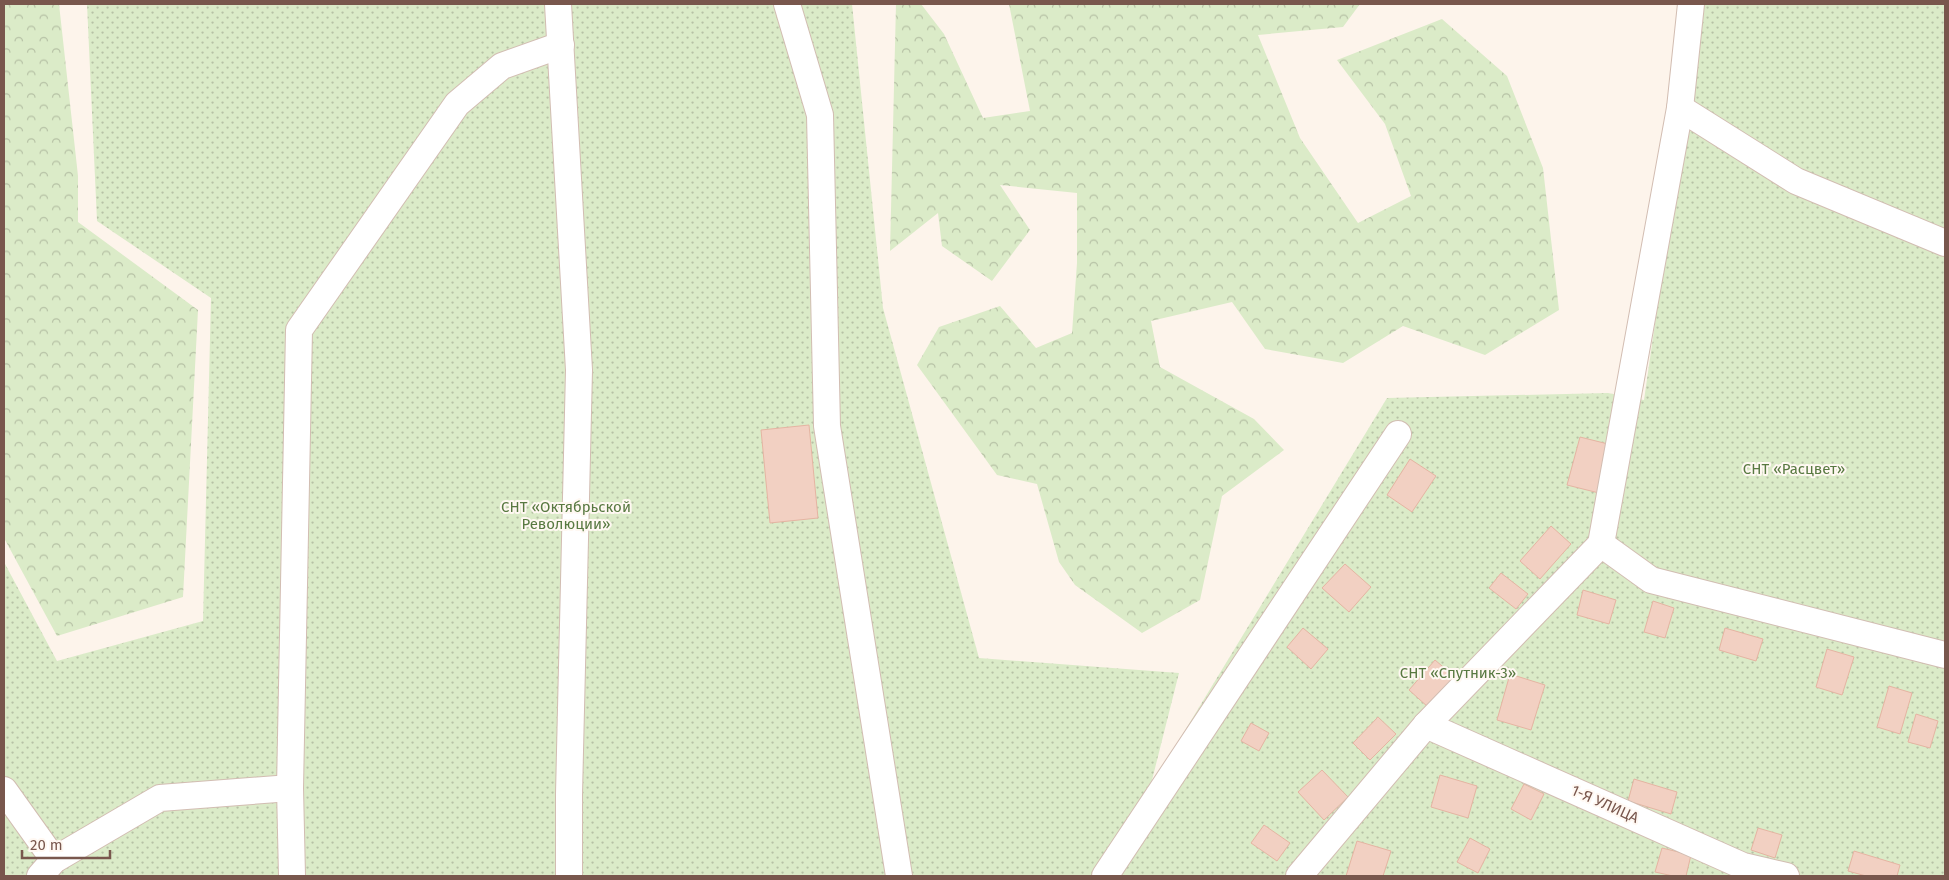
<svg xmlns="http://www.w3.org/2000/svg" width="1949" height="880" font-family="'Fira Sans',sans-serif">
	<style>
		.grass { fill: url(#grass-dots) }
		.forest { fill: url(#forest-crowns) }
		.building { fill: #f2d0c2; stroke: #e5b4a2 }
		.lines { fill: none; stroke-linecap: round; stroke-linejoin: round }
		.street-casing { stroke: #d2bdb2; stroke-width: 28 }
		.street { stroke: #fff; stroke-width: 26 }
		.labels { text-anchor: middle; stroke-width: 4; stroke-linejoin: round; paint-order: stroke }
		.park-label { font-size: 15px; fill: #587941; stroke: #fff8f2 }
		.street-label { font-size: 15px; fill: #79574d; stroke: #fff8f2 }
	</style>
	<defs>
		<pattern id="grass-dots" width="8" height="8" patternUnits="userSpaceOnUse" patternTransform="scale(1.25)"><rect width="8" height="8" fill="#dbebc8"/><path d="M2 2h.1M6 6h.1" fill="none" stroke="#b6c1a5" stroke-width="1.8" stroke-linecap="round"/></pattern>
		<pattern id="forest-crowns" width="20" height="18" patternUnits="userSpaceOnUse" patternTransform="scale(1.25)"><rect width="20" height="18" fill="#dbebc8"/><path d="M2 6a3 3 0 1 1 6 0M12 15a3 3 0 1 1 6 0" fill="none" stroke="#b6c1a5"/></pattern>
	</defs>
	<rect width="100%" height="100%" fill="#fdf4eb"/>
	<path class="grass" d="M87 4H852L883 308 979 658 1179 673 1150 788 1387 398 1608 393 1644 400 1701 4H1945V876H4V562L57 661 203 621 211 298 97 221Z"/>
	<g class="forest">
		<path d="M4 4H59L78 176V222L198 310 183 597 57 636 4 538Z"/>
		<path d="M896 4H921L944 34 983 118 1030 111 1009 4H1360L1343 27 1258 35 1300 138 1358 223 1411 196 1385 124 1337 60 1442 19 1507 76 1543 168 1559 310 1485 355 1403 326 1343 363 1265 349 1232 302 1151 321 1160 367 1254 419 1284 450 1222 496 1200 600 1142 633 1075 585 1059 562 1037 484 997 475 917 365 939 327 1000 306 1036 348 1072 333 1077 263V193L1000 185 1030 230 992 281 942 246 938 213 890 251Z"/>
	</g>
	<g class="building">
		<path d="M809 425 818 518 770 523 761 430Z"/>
		<path d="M1580 437 1612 445 1599 493 1567 485Z"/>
		<path d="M1410 459 1436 476 1412 512 1387 495Z"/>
		<path d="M1551 526 1571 544 1540 579 1520 561Z"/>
		<path d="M1345 564 1371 587 1349 612 1322 588Z"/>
		<path d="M1501 573 1528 594 1516 609 1489 588Z"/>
		<path d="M1583 590 1616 600 1609 624 1577 615Z"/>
		<path d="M1653 601 1674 608 1665 638 1644 632Z"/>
		<path d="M1303 628 1328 649 1311 669 1287 647Z"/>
		<path d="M1725 628 1763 639 1756 661 1719 650Z"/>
		<path d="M1827 649 1854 657 1842 695 1816 687Z"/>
		<path d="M1435 660 1455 677 1428 707 1409 690Z"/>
		<path d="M1510 674 1545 685 1531 730 1497 720Z"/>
		<path d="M1889 686 1912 693 1900 734 1877 727Z"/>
		<path d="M1916 714 1938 721 1930 748 1908 742Z"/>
		<path d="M1378 717 1396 734 1370 760 1353 743Z"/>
		<path d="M1251 723 1269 733 1259 751 1241 741Z"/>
		<path d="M1322 770 1348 797 1324 820 1298 792Z"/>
		<path d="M1440 775 1477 786 1468 818 1431 807Z"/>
		<path d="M1634 779 1677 792 1671 814 1628 801Z"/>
		<path d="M1524 784 1544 794 1531 820 1511 809Z"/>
		<path d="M1264 825 1290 843 1277 861 1251 843Z"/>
		<path d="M1758 828 1782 835 1775 858 1751 850Z"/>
		<path d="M1470 838 1490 849 1478 873 1457 862Z"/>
		<path d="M1357 841 1391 851 1383 876H1346Z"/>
		<path d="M1662 848 1691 855 1686 876H1673L1655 872Z"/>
		<path d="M1854 851 1900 865 1897 876H1866L1848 871Z"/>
	</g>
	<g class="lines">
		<defs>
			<g id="street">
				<path d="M558 4 579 370 569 794V876"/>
				<path d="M787 4 820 115 827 426 899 876"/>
				<path d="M1680 108 1796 181 1945 243"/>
				<path d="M1601 544 1651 580 1945 655"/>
				<path d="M1426 725 1743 866 1786 876"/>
				<path d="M4 790 54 860"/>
				<path d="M40 876 54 860 160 798 290 788"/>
				<path d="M292 876 290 788 299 330 457 104 502 66 561 45"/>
				<path d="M1105 876 1398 434"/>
				<path d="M1299 876 1426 725 1601 544 1680 108 1691 4"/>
			</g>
		</defs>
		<use href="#street" class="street-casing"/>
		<use href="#street" class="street"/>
	</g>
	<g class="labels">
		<g class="park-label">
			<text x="1794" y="474">СНТ «Расцвет»</text>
			<text x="566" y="512">СНТ «Октябрьской<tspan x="566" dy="17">Революции»</tspan></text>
			<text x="1458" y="678">СНТ «Спутник-3»</text>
		</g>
		<g class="street-label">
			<text transform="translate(1605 804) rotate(24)" y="5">1-Я УЛИЦА</text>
		</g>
	</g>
	<rect width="1949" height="880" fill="none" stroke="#79574d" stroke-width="10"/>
	<path d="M22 850v8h88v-8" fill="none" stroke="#79574d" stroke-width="2.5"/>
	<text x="30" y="850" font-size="15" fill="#79574d" stroke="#fff8f2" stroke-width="4" paint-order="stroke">20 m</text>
</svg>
